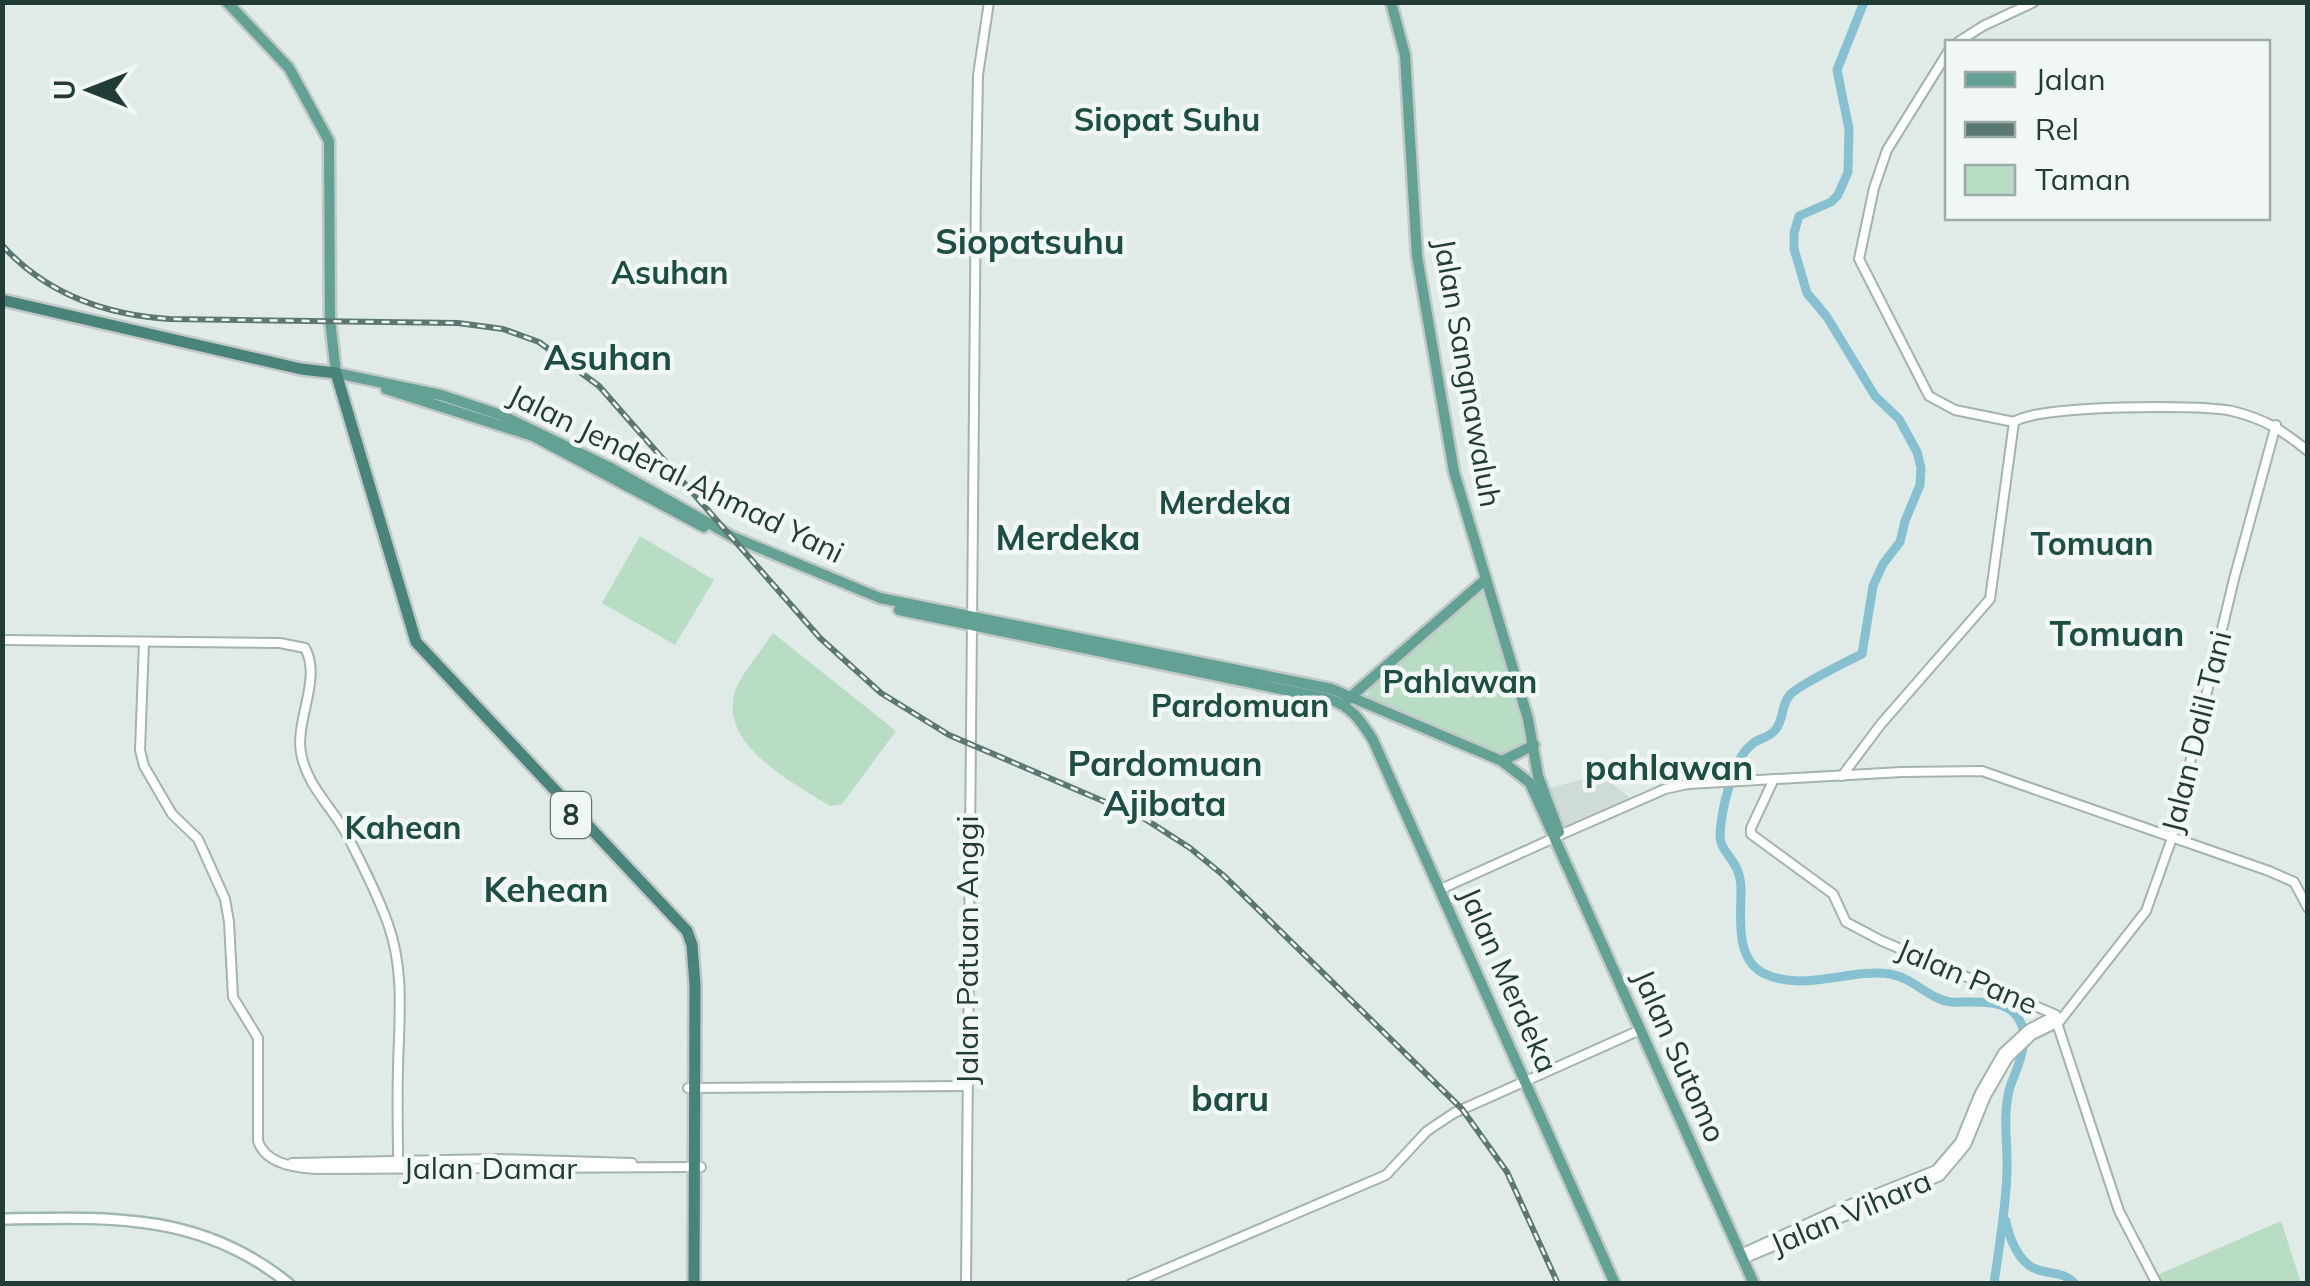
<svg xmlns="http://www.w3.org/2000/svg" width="2310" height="1286" font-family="Mulish,sans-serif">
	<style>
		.built { fill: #cedbd6 }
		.green { fill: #b8dcc4 }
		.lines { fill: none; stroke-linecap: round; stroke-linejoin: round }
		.river { stroke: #87c0d0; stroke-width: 9 }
		.tertiary-casing { stroke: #a3b3ae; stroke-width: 12 }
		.secondary-casing { stroke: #9fb7af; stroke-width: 14 }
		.primary-casing { stroke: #c1c8c7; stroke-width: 15 }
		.trunk-casing { stroke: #c1c8c7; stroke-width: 16 }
		.tertiary { stroke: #fff; stroke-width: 8 }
		.secondary { stroke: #fff; stroke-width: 9 }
		.primary { stroke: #64a195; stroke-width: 10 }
		.trunk { stroke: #48847a; stroke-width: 11 }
		.rail-casing { stroke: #5b7771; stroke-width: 6 }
		.rail { stroke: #f0f7f4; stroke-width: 2.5; stroke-dasharray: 8; stroke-linecap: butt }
		.labels { text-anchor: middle; stroke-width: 9; stroke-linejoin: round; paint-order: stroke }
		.shield { fill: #f0f7f4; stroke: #5f736f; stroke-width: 2.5 }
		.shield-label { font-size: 28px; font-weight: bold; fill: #213b36 }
		.street-label { font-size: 30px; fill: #213b36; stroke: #f0f7f4 }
		.neighbourhood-label { font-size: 32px; font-weight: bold; fill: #1d4d44; stroke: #f0f7f4 }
		.quarter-label { font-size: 35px; font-weight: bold; fill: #1d4d44; stroke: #f0f7f4 }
	</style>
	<rect width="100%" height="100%" fill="#e0ebe7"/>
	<path class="built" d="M1601 775 1635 802 1563 831 1545 789Z"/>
	<g class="green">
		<path d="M640 536 714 580 675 645 602 603Z"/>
		<path d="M1481 589H1485L1526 726 1527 737C1518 748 1511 753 1497 754L1367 698 1370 688Z"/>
		<path d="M773 633 896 731 842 804 830 806C792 782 713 742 737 686 746 668 762 650 773 633Z"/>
		<path d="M2281 1221 2301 1283 2148 1284V1279Z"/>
	</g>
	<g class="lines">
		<g class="river">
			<path d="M1864 2 1837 70 1849 129 1848 172 1838 195 1831 202 1799 216 1794 233V249L1807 293 1827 317 1875 396 1899 419 1917 452 1921 468 1920 485 1905 521 1900 542 1883 564 1873 586 1862 654C1848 661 1797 686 1790 695 1781 704 1784 719 1776 729 1769 739 1759 737 1751 745 1732 761 1721 811 1720 836 1720 854 1741 859 1741 890 1741 917 1735 958 1763 973 1803 993 1849 968 1890 974 1914 978 1928 999 1951 1002 1971 1003 2002 998 2016 1015 2034 1037 2017 1066 2010 1087 2002 1114 2008 1144 2007 1171 2006 1209 1999 1246 1994 1284"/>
			<path d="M2006 1221C2009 1238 2019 1263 2036 1269 2051 1275 2064 1271 2075 1284"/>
		</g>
		<defs>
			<g id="tertiary">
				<path d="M1958 42 1983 26 2034 2"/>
				<path d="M1948 52 1887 150 1874 188 1859 259 1929 396 1955 410 2014 422"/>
				<path d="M2014 422C2037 405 2200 404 2232 411 2265 419 2282 430 2308 451"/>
				<path d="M2 640 280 643 305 648C322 679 295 720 301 753 307 786 331 806 346 833 361 862 377 893 388 924 405 971 399 1020 398 1069 397 1100 398 1131 398 1161"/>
				<path d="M144 642 140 750 144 766 172 814 198 839 225 899 229 922 233 997 258 1038V1141C265 1163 295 1168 316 1169L701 1167"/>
				<path d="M1842 776 1881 724 1990 599 2014 422"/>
				<path d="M1773 781 1751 828V834L1833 894 1846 922 1882 941 2054 1014 2119 1211 2157 1284"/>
				<path d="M1560 835 1665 789 1688 784 1902 772 1982 771 2269 871 2294 882 2308 908"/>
				<path d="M1441 889 1554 838"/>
				<path d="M688 1088 966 1086"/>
				<path d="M292 1163 497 1159 632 1163"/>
				<path d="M1741 1254 1846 1206 1936 1170 1960 1142 1980 1093 2003 1053 2029 1029 2056 1015"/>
				<path d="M1743 1259 1940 1176 1966 1145 1986 1096 2008 1058 2032 1035 2059 1022 2146 911 2172 838 2234 579 2276 425"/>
				<path d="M966 1284 976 183 978 75 989 2"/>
				<path d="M1131 1284 1386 1175 1427 1131 1454 1113 1640 1030"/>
			</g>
			<path id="secondary" d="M2 1219C109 1217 201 1212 289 1284"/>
			<g id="primary">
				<path d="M227 2 289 68 329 141 330 320 336 373 441 395 501 415 613 469 733 537 880 598 1332 689 1502 761 1530 783 1754 1284"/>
				<path d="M1391 2 1405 55 1417 256 1454 472 1528 719 1538 776 1559 832"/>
				<path d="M386 389 533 436 704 527"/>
				<path d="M899 610 1329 699C1351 706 1361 721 1373 740L1615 1284"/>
				<path d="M1347 700 1486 579"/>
				<path d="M1502 761 1534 745"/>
			</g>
			<path id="trunk" d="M2 300 301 369 336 373 416 642 687 931 692 945 695 985 694 1284"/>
		</defs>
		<use href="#tertiary" class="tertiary-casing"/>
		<use href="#secondary" class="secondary-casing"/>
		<use href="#primary" class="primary-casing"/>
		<use href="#trunk" class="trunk-casing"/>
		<use href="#tertiary" class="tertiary"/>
		<use href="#secondary" class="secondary"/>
		<use href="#primary" class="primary"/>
		<use href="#trunk" class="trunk"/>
		<defs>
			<path id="rail" d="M2 245C46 294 106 315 170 319L458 323 503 329 539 342 599 386 820 638 881 693 949 735 1145 819 1190 848 1223 875 1462 1109 1507 1172 1558 1284"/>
		</defs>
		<use href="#rail" class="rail-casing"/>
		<use href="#rail" class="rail"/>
	</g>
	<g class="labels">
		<rect class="shield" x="551" y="792" width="40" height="46" rx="8"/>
		<g class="shield-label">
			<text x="571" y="825">8</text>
		</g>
		<g class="street-label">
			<text transform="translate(1467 373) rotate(80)" y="10">Jalan Sangnawaluh</text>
			<text transform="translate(676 474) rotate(26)" y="10">Jalan Jenderal Ahmad Yani</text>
			<text transform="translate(2197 732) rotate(-76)" y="10">Jalan Dalil Tani</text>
			<text transform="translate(968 950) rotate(-90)" y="10">Jalan Patuan Anggi</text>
			<text transform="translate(1967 977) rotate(23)" y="10">Jalan Pane</text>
			<text transform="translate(1508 980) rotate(66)" y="10">Jalan Merdeka</text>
			<text transform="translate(1679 1056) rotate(66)" y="10">Jalan Sutomo</text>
			<text x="490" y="1179">Jalan Damar</text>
			<text transform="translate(1851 1213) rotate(-23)" y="10">Jalan Vihara</text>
		</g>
		<g class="neighbourhood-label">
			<text x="1167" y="131">Siopat Suhu</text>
			<text x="670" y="284">Asuhan</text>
			<text x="1225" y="514">Merdeka</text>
			<text x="2092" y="555">Tomuan</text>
			<text x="1460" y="693">Pahlawan</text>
			<text x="1240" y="717">Pardomuan</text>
			<text x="403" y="839">Kahean</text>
		</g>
		<g class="quarter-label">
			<text x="1030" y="254">Siopatsuhu</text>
			<text x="608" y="370">Asuhan</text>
			<text x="1068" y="550">Merdeka</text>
			<text x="2117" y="646">Tomuan</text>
			<text x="1165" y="776">Pardomuan<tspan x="1165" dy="40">Ajibata</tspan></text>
			<text x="1669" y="780">pahlawan</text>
			<text x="546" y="902">Kehean</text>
			<text x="1230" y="1111">baru</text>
		</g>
	</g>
	<rect width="2310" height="1286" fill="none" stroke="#213b36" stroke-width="10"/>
	<rect x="1945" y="40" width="325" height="180" fill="#f0f7f4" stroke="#9daca8" stroke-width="2.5"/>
	<rect x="1965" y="72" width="50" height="15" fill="#64a195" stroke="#9daca8" stroke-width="2.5"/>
	<text x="2035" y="90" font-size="30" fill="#213b36">Jalan</text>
	<rect x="1965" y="122" width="50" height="15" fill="#5b7771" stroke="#9daca8" stroke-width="2.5"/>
	<text x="2035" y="140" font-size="30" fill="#213b36">Rel</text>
	<rect x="1965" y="165" width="50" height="30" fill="#b8dcc4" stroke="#9daca8" stroke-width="2.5"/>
	<text x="2035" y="190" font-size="30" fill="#213b36">Taman</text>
	<g transform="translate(90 90) rotate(270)" stroke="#f0f7f4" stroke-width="8" paint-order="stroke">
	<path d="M0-8L18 38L0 25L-18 38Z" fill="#213b36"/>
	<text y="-15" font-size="28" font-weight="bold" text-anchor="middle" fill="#213b36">U</text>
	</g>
</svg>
